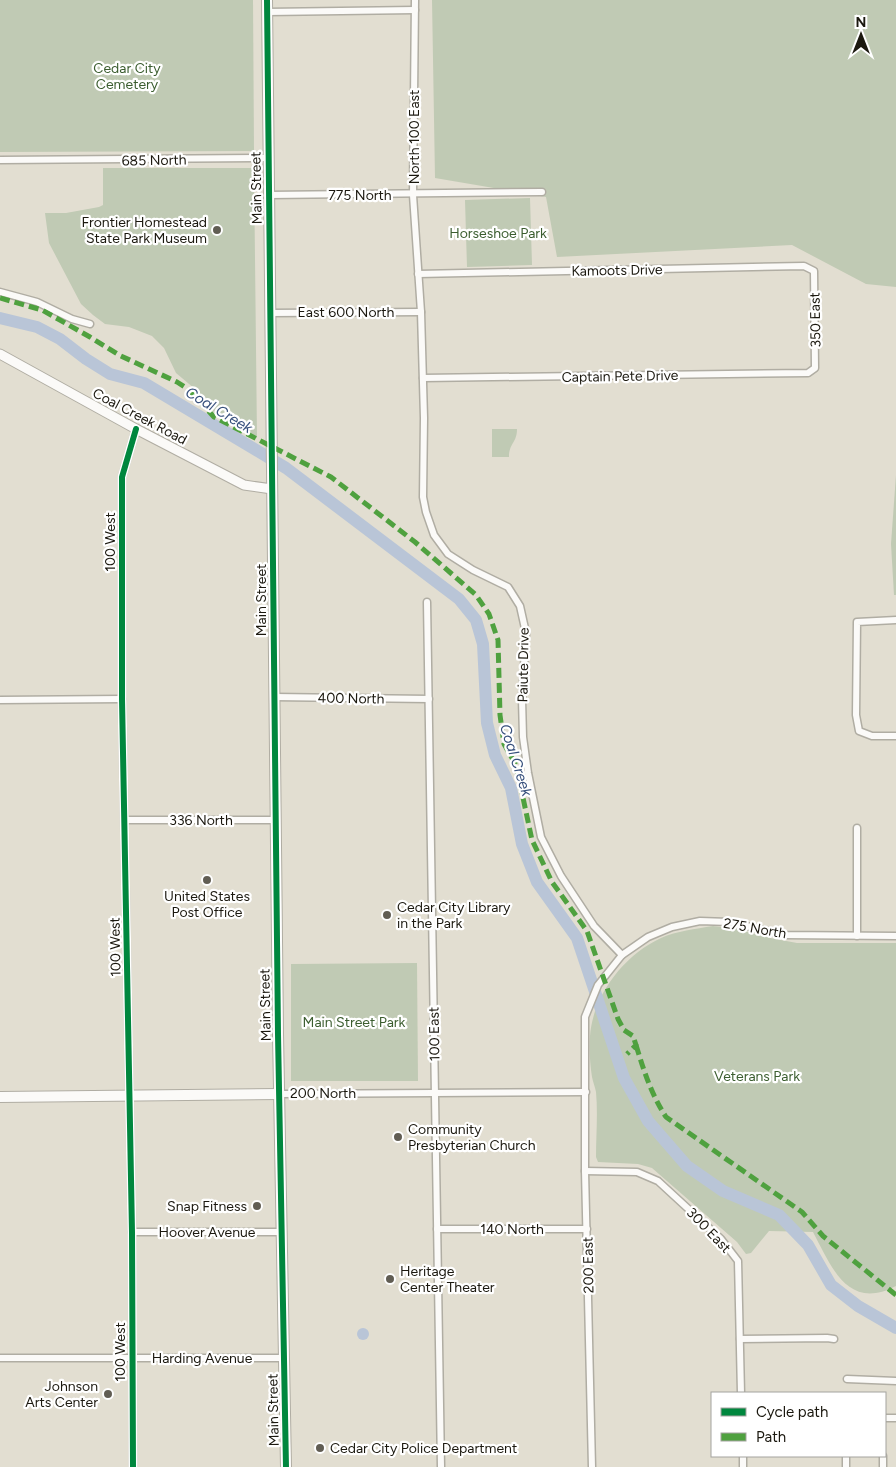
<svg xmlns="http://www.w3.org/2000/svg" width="896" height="1467" font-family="Figtree,sans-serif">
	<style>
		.green { fill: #c0cab4 }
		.water { fill: #b9c5d7 }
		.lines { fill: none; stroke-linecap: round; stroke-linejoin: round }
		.river { stroke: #b9c5d7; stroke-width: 12 }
		.street-casing { stroke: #b0ada3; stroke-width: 9 }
		.secondary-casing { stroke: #b0ada3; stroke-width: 11 }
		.primary-casing { stroke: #b0ada3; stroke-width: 12 }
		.street { stroke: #fbfaf8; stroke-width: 6 }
		.secondary { stroke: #fbfaf8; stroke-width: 9 }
		.primary { stroke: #fbfaf8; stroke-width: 10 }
		.quiet { stroke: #4fa13f; stroke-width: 5; stroke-dasharray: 10 5; stroke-linecap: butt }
		.cycleway-casing { stroke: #fff; stroke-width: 9 }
		.cycleway { stroke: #00873e; stroke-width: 6 }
		.poi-dot { fill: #615d53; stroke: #fff; stroke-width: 2 }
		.labels { text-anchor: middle; stroke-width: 4.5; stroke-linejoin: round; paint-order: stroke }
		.park-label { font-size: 14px; fill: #3b5d2f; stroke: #fff }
		.street-label { font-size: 14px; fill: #1b180f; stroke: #fff }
		.poi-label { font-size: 14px; fill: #1b180f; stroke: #fff; text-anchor: start }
		.water-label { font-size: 15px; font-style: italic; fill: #37507c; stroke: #fff }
	</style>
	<rect width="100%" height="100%" fill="#e2ded1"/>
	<g class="green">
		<path d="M0 0H253L254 151 0 152Z"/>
		<path d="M432 0H896V287L866 284 792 245 557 257 546 197 435 178Z"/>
		<path d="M103 168H254L257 438 216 415 195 389 176 373 164 348 152 336 129 327 105 324 93 315 81 304 49 243 45 213H66L99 207 103 205Z"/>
		<path d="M530 198 532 265 467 267 465 200Z"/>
		<path d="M492 429H517C517 443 509 443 509 457H492Z"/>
		<path d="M896 475V595H894L891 544Z"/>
		<path d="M713 926 737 929 770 938 797 943H896V1286C848 1311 832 1268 813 1232L769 1231 751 1253 746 1254 737 1242 652 1168 638 1164 598 1162 596 1157C596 1136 598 1113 596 1092 595 1087 593 1082 592 1077 590 1064 589 1049 590 1036 593 995 624 955 661 938 677 931 695 929 713 926Z"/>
		<path d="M417 963 418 1081H291V964Z"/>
	</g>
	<circle class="water" cx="363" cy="1334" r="6"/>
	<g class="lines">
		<path class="river" d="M0 318 37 327 60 339 86 359 110 374 144 383 286 468 459 599 476 620 483 644 487 723 495 755 511 788 522 844 537 882 577 938 624 1078 648 1121 687 1166 723 1191 779 1215 808 1245 831 1285 858 1306 896 1328"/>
		<defs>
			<g id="street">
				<path d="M415 0 413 195 421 312 424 418 423 497 426 512 434 535 448 554 473 570 508 587 520 606 526 633 522 699 523 737 528 773 541 837 561 876 594 926 622 955"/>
				<path d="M267 12 415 10"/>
				<path d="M0 160 268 158"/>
				<path d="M269 195 542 192"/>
				<path d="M418 274 804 266 814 271 815 368 808 373 423 378"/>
				<path d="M0 292 37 302 72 319 90 324"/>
				<path d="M270 313 421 312"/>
				<path d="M427 602 441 1467"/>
				<path d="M896 620 857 622 856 715 859 731 872 736H896"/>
				<path d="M274 697 429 699"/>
				<path d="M0 700 122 699"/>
				<path d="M126 820H276"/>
				<path d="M857 828V936"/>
				<path d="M279 1094 586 1092"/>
				<path d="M585 1171 637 1172 658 1181 721 1239 738 1261 741 1393"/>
				<path d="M437 1229H587"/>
				<path d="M132 1232H282"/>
				<path d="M740 1339 827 1338 834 1339"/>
				<path d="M0 1358H284"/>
				<path d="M847 1379 896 1381"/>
				<path d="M885 1418H896"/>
				<path d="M743 1456V1467"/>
				<path d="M846 1456V1467"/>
				<path d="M883 1456V1467"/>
				<path d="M133 1467 132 1232 122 699V477L136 429"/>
				<path d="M592 1467 585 1171V1017L598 985 622 955 648 937 672 927 700 921 729 922 785 935 896 936"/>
			</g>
			<path id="secondary" d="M0 354 136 429 244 485 272 489"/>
			<g id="primary">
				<path d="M267 0 278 1034 286 1467"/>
				<path d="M0 1097 279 1094"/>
			</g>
		</defs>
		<use href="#street" class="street-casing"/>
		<use href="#secondary" class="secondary-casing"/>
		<use href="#primary" class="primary-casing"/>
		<use href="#street" class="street"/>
		<use href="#secondary" class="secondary"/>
		<use href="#primary" class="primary"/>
		<g class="quiet">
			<path d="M0 298 42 310 90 337 119 355 177 382 188 389 214 417 220 420 331 477 415 542 476 595 489 614 498 640 500 715 504 744 516 765 532 840 552 882 587 931 618 1019 624 1030 633 1036 636 1045 627 1054"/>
			<path d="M636 1045C644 1071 651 1094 666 1117L802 1212 823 1236 896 1295"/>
		</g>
		<defs>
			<g id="cycleway">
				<path d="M267 0 278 1034 286 1467"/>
				<path d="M133 1467 132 1232 122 699V477L136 429"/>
			</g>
		</defs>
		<use href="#cycleway" class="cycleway-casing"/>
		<use href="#cycleway" class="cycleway"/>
	</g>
	<g class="poi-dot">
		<circle cx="217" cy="230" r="5"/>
		<circle cx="207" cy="880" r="5"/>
		<circle cx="387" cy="915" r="5"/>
		<circle cx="398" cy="1137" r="5"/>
		<circle cx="257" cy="1206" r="5"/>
		<circle cx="390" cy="1279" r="5"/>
		<circle cx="108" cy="1394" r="5"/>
		<circle cx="320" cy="1448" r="5"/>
	</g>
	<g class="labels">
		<g class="park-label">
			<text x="127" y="73">Cedar City<tspan x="127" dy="16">Cemetery</tspan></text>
			<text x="498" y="238">Horseshoe Park</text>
			<text x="354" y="1027">Main Street Park</text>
			<text x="757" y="1081">Veterans Park</text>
		</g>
		<g class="street-label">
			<text transform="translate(414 137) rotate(-90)" y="5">North 100 East</text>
			<text transform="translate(154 160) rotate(-1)" y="5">685 North</text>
			<text transform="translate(256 188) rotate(-91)" y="5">Main Street</text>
			<text x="360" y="200">775 North</text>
			<text transform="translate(617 270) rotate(-1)" y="5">Kamoots Drive</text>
			<text x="346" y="317">East 600 North</text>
			<text transform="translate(815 320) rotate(-91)" y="5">350 East</text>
			<text transform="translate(620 376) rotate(-1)" y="5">Captain Pete Drive</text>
			<text transform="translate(140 416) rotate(28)" y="5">Coal Creek Road</text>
			<text transform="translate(110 542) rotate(-90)" y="5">100 West</text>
			<text transform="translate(261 600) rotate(-90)" y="5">Main Street</text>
			<text transform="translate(523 665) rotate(-89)" y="5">Paiute Drive</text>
			<text transform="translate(351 698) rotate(1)" y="5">400 North</text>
			<text x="201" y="825">336 North</text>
			<text transform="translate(755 928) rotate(10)" y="5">275 North</text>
			<text transform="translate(115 947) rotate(-91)" y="5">100 West</text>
			<text transform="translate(265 1005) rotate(-91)" y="5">Main Street</text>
			<text transform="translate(434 1034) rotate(-91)" y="5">100 East</text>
			<text x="323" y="1098">200 North</text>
			<text x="512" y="1234">140 North</text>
			<text transform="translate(709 1230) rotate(46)" y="5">300 East</text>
			<text x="207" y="1237">Hoover Avenue</text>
			<text transform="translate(588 1265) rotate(-91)" y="5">200 East</text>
			<text transform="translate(120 1352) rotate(-90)" y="5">100 West</text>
			<text x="202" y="1363">Harding Avenue</text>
			<text transform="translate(273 1410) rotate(-91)" y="5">Main Street</text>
		</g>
		<g class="poi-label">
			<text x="207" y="227" text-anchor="end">Frontier Homestead<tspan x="207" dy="16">State Park Museum</tspan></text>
			<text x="207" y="901" text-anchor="middle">United States<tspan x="207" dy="16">Post Office</tspan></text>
			<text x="397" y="912">Cedar City Library<tspan x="397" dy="16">in the Park</tspan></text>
			<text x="408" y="1134">Community<tspan x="408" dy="16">Presbyterian Church</tspan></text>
			<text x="247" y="1211" text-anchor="end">Snap Fitness</text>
			<text x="400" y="1276">Heritage<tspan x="400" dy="16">Center Theater</tspan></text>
			<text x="98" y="1391" text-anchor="end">Johnson<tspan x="98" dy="16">Arts Center</tspan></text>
			<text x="330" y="1453">Cedar City Police Department</text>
		</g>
		<g class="water-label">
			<text transform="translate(219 410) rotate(31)" y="5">Coal Creek</text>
			<text transform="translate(516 760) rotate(72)" y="5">Coal Creek</text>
		</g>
	</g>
	<rect x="711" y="1392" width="175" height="65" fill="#ffffff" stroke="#a4a39f"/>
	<rect x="721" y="1408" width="25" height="8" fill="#00873e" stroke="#a4a39f"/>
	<text x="756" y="1417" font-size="15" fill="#1b180f">Cycle path</text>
	<rect x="721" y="1433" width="25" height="8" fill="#4fa13f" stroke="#a4a39f"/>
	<text x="756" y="1442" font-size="15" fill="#1b180f">Path</text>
	<g transform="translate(861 35)" stroke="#ffffff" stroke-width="4" paint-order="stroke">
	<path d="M0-4L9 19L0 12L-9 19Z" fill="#1b180f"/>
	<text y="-8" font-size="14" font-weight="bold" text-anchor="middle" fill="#1b180f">N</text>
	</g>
</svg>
